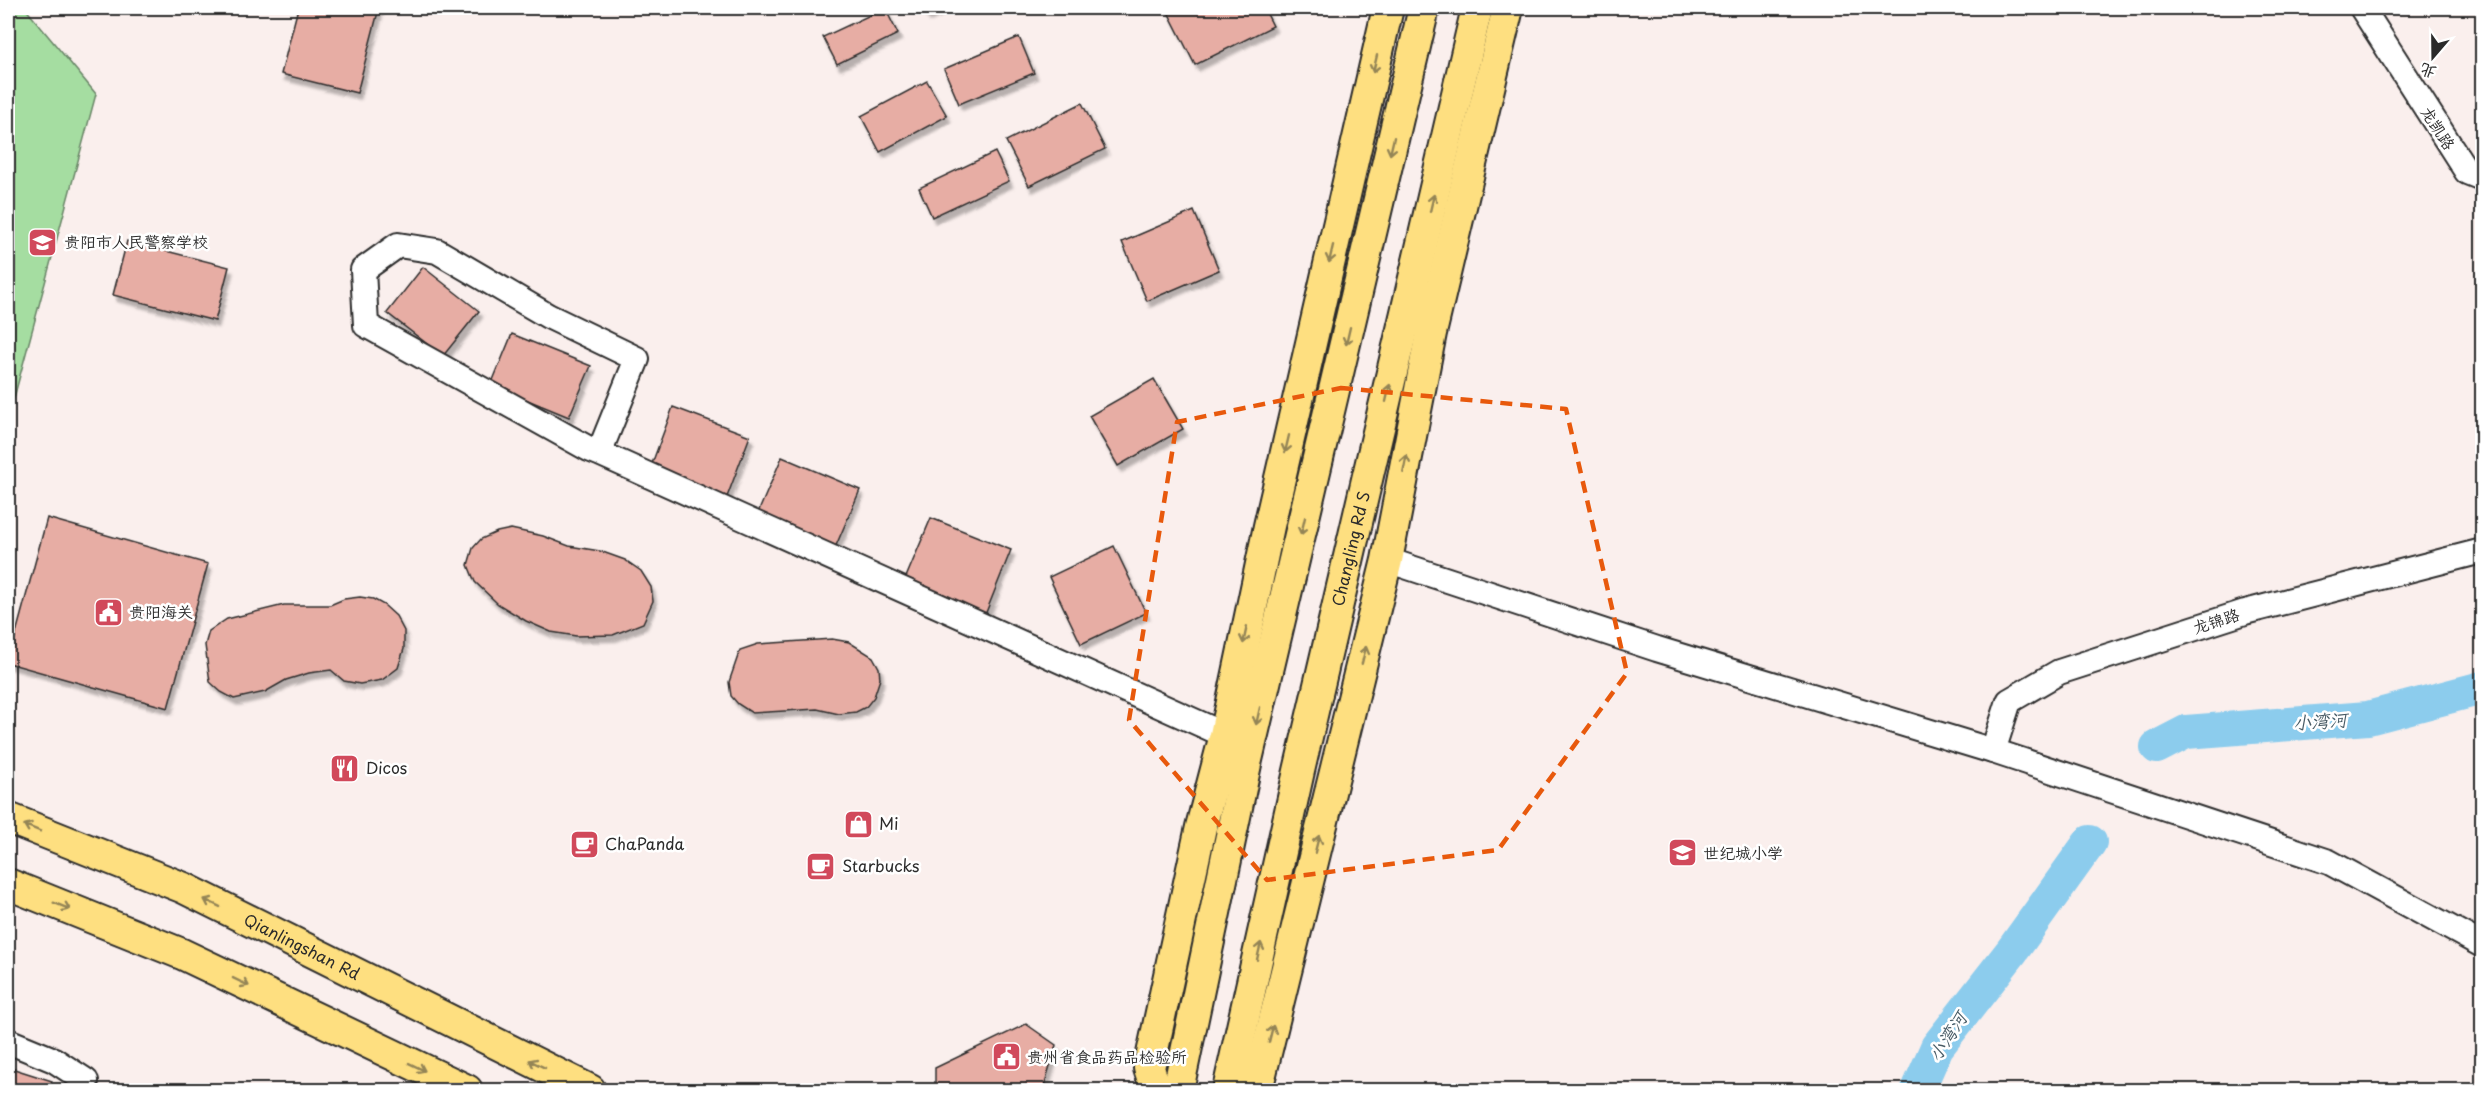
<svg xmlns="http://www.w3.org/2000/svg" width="2490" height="1098" font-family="'Playpen Sans','LXGW WenKai TC',sans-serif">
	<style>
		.green { fill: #a5dda1; stroke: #688466; stroke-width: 1.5 }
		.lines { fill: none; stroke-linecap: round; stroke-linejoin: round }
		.river { stroke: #8ccced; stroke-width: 34 }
		.building { fill: #e7ada4; stroke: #2b2b2b; stroke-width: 1.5; filter: url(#shadow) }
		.minor-casing { stroke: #2b2b2b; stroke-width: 28 }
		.major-casing { stroke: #2b2b2b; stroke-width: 34 }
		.minor { stroke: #fff; stroke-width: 24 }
		.major { stroke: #fedf80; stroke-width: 30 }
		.oneway { stroke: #948556 }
		.marked { fill: none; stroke: #e8590c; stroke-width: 4.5; stroke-dasharray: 12 8; stroke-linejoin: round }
		.labels { text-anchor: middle; stroke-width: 5; stroke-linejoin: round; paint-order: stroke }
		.street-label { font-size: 16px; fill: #2b2b2b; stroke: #fff }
		.poi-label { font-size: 16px; fill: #2b2b2b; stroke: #fff; text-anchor: start }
		.water-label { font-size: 18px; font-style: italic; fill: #485b65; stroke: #fff }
	</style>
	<defs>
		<filter id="shadow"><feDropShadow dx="3.5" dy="6" stdDeviation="1.5" flood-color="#0004"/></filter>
	</defs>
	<rect width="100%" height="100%" fill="#faefed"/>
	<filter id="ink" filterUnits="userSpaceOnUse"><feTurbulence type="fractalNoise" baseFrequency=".0167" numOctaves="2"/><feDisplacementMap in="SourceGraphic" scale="12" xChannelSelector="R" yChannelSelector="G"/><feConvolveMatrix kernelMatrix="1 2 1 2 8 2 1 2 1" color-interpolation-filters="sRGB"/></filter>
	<g filter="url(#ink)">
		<path class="green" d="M8 8H25L96 94 8 420Z"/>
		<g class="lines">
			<g class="river">
				<path d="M2157 747 2186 732 2368 718 2482 688"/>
				<path d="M1918 1090 1937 1047 2012 951 2090 842"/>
			</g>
		</g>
		<g class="building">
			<path d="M298 8H379L357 93 281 74Z"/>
			<path d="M885 8 898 34 837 64 823 37Z"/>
			<path d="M922 8H941L927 15Z"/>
			<path d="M1166 8H1264L1273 26 1195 65Z"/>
			<path d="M1019 37 1034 73 959 104 944 69Z"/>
			<path d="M927 81 947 116 880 152 861 116Z"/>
			<path d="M1082 103 1105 149 1029 186 1006 141Z"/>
			<path d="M995 152 1009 181 932 217 919 188Z"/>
			<path d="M1194 211 1219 270 1147 301 1122 242Z"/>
			<path d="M127 241 229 267 215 321 113 295Z"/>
			<path d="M423 267 479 311 443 356 387 313Z"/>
			<path d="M512 334 591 366 569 417 491 385Z"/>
			<path d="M1154 379 1183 429 1118 466 1089 416Z"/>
			<path d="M673 407 750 436 724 505 647 477Z"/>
			<path d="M782 457 860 490 835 548 757 515Z"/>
			<path d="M47 518 208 564 168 708 8 663Z"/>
			<path d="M931 518 1011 550 985 615 904 582Z"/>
			<path d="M511 529 543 536 569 546 600 551 625 560 641 571 651 587 653 601 643 623 613 635 576 636 551 632 526 621 498 604 475 582 468 565 473 548 481 539 497 532Z"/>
			<path d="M1114 546 1146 613 1081 644 1049 577Z"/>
			<path d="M360 597 373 599 384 605 396 616 404 631V649L398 668 382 680 360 684 344 681 331 670 309 673 286 680 265 692 234 699 221 692 210 682 205 645 209 631 227 619 284 605H330L344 599Z"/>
			<path d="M832 639 849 642 873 657 879 668 880 679 874 697 866 707 856 712 839 714 817 709 752 713 738 704 731 696 729 682 740 650 758 644Z"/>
			<path d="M1026 1024 1056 1045 1043 1090H935V1068Z"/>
			<path d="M8 1067 52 1081 49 1090H8Z"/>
		</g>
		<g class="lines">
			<defs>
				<g id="minor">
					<path d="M2362 8 2467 172 2482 178"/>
					<path d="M599 453 637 359 548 316 437 251 398 245 363 270 366 325 589 449 599 453 1225 735"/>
					<path d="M1387 560 1657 649 1993 751 2329 862 2482 945"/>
					<path d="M1993 751 2009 701 2059 672 2245 612 2482 551"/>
					<path d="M8 1041 54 1060 86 1081 83 1090"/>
				</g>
				<g id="major">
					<path id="s1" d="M8 818 184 888 590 1090"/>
					<path d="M8 884 182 954 467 1090"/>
					<path d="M1156 1090 1149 1068 1201 827 1225 735 1269 526 1388 8"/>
					<path d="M1178 1090 1246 764 1424 8"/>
					<path id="s2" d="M1228 1090 1299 771 1477 8"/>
					<path d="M1257 1090 1387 560 1431 333 1508 8"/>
				</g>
			</defs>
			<use href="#minor" class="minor-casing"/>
			<use href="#major" class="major-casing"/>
			<use href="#minor" class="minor"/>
			<use href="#major" class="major"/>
		</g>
		<defs><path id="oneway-shaft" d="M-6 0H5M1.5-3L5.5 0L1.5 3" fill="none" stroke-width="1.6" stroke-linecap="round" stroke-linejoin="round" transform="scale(1.5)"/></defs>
		<g class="oneway">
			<use href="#oneway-shaft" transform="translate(1375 64) rotate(103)"/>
			<use href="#oneway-shaft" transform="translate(1392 146) rotate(103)"/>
			<use href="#oneway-shaft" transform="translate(1432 203) rotate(-77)"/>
			<use href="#oneway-shaft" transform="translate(1331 254) rotate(103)"/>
			<use href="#oneway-shaft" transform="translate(1348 336) rotate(103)"/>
			<use href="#oneway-shaft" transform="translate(1388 393) rotate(-77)"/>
			<use href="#oneway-shaft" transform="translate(1287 444) rotate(103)"/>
			<use href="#oneway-shaft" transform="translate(1405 464) rotate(-79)"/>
			<use href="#oneway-shaft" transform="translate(1303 526) rotate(103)"/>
			<use href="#oneway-shaft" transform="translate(1245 635) rotate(102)"/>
			<use href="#oneway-shaft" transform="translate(1364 655) rotate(-76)"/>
			<use href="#oneway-shaft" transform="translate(1258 716) rotate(103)"/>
			<use href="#oneway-shaft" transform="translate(32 828) rotate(-158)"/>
			<use href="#oneway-shaft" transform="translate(1317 844) rotate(-76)"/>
			<use href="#oneway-shaft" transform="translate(212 903) rotate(-154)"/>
			<use href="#oneway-shaft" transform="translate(62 906) rotate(22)"/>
			<use href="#oneway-shaft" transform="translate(1259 951) rotate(-77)"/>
			<use href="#oneway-shaft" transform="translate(241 982) rotate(26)"/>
			<use href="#oneway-shaft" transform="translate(1271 1034) rotate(-76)"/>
			<use href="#oneway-shaft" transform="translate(537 1064) rotate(-154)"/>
			<use href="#oneway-shaft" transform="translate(417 1067) rotate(26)"/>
		</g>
	</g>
	<path class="marked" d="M1341 388 1566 409 1627 673 1498 850 1267 880 1129 720 1177 422Z"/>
	<defs>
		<symbol id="school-square" viewBox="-11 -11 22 22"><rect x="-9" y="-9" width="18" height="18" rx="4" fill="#d1495b" stroke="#fff"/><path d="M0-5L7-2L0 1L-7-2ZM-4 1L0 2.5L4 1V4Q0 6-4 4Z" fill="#fff"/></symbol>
		<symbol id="civic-square" viewBox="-11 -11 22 22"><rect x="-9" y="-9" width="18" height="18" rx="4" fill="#d1495b" stroke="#fff"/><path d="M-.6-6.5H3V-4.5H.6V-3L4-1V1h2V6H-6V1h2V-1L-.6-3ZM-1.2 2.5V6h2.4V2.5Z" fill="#fff"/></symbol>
		<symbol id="restaurant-square" viewBox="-11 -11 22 22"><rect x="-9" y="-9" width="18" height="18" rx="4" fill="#d1495b" stroke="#fff"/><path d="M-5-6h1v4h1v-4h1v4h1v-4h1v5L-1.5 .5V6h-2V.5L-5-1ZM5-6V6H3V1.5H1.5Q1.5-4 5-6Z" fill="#fff"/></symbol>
		<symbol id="shop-square" viewBox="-11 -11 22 22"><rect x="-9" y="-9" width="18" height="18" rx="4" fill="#d1495b" stroke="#fff"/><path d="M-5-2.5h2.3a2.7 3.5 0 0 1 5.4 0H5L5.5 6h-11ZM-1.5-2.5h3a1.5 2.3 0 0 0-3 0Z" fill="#fff"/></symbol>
		<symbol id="cafe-square" viewBox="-11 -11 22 22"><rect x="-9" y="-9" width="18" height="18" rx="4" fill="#d1495b" stroke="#fff"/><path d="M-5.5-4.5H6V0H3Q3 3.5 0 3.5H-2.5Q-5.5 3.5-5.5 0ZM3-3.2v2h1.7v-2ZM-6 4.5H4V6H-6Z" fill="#fff"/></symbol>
	</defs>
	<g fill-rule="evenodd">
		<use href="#school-square" x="26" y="226" width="33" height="33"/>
		<use href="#civic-square" x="92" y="596" width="33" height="33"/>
		<use href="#restaurant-square" x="328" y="752" width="33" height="33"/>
		<use href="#shop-square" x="842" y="808" width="33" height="33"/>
		<use href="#cafe-square" x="568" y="828" width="33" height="33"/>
		<use href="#school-square" x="1666" y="836" width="33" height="33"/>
		<use href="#cafe-square" x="804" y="850" width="33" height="33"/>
		<use href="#civic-square" x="990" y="1040" width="33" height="33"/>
	</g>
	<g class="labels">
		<g class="street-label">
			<text transform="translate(2438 128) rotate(57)" y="6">龙凯路</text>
			<text dy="6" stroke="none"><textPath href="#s2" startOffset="555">Changling Rd S</textPath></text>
			<text transform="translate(2216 621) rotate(-18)" y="6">龙锦路</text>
			<text dy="6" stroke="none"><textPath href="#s1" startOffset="321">Qianlingshan Rd</textPath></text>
		</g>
		<g class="poi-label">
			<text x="64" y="248">贵阳市人民警察学校</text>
			<text x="129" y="618">贵阳海关</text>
			<text x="366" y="774">Dicos</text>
			<text x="879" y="830">Mi</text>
			<text x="605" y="850">ChaPanda</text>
			<text x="1703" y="859">世纪城小学</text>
			<text x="842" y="872">Starbucks</text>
			<text x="1027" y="1063">贵州省食品药品检验所</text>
		</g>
		<g class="water-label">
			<text transform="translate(2320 722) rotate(-4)" y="6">小湾河</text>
			<text transform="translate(1948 1037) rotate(-57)" y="6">小湾河</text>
		</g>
	</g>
	<rect width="2490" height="1098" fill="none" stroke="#fff" stroke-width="30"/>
	<rect x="15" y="15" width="2460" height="1068" fill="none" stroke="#2b2b2b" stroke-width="2" filter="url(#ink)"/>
	<g transform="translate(2433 57) rotate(200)" stroke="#ffffff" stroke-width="4.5" paint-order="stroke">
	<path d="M0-4.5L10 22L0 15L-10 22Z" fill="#2b2b2b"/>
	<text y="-9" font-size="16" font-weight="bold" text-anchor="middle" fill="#2b2b2b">北</text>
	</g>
</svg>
